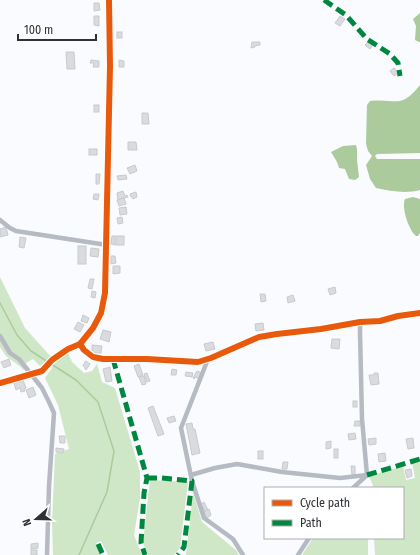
<svg xmlns="http://www.w3.org/2000/svg" width="420" height="555" font-family="'Fira Sans Condensed',sans-serif">
	<style>
		.green { fill: #cfe7c6 }
		.water { fill: #abcb9d }
		.lines { fill: none; stroke-linecap: round; stroke-linejoin: round }
		.stream { stroke: #abcb9d; stroke-width: 1.5 }
		.building { fill: #d9dbde; stroke: #c8cacd }
		.minor { stroke: #b5bac3; stroke-width: 4.5 }
		.quiet { stroke: #00873e; stroke-width: 5; stroke-dasharray: 10 5; stroke-linecap: butt }
		.cycleway-casing { stroke: #fff; stroke-width: 8 }
		.cycleway { stroke: #e8590c; stroke-width: 6 }
	</style>
	<rect width="100%" height="100%" fill="#f9fbfe"/>
	<g class="green">
		<path d="M0 277 25 328 51 357 40 366 33 359 26 363 23 371 22 368 6 356 0 347Z"/>
		<path d="M67 351 72 362 84 373 92 371 97 364 102 382 115 388 140 472V498L134 535 142 555H108L101 541 96 543 101 555H53L52 523 55 454 69 449 58 405 45 378 58 359Z"/>
		<path d="M420 460V555H375L374 538H403V488H374L369 476 403 466 406 480 415 478 412 463Z"/>
		<path d="M150 480 188 482 180 548 174 555H148L143 543Z"/>
		<path d="M193 494 195 499 202 522 237 551 239 555H186Z"/>
		<path d="M313 538H368V555H302Z"/>
	</g>
	<g class="water">
		<path d="M420 13V42H419L415 40 416 26 413 19Z"/>
		<path d="M420 85V153L377 154 375 156 377 159H420V190C405 194 391 191 376 188L370 179 366 165 372 156 368 151 366 144 367 105 370 101C397 98 400 110 420 85Z"/>
		<path d="M356 145 357 149V160L359 177 355 180 349 179 345 169 339 168 337 162 331 152 343 146Z"/>
		<path d="M413 197 420 199V233L418 236H416C409 231 401 207 405 199Z"/>
	</g>
	<g class="lines">
		<path class="stream" d="M0 303 17 335 31 351 76 380 98 402 114 451 107 492 79 555"/>
	</g>
	<g class="building">
		<path d="M94 3H99L100 10 94 11Z"/>
		<path d="M94 16H99V26L94 25Z"/>
		<path d="M340 16 345 19 340 26 335 23Z"/>
		<rect x="117" y="32" width="5" height="6"/>
		<path d="M252 42H260V45L255 46V47L251 48Z"/>
		<path d="M368 42 373 45 370 49 365 45Z"/>
		<path d="M66 52H74L75 69H67Z"/>
		<path d="M91 60 99 61V67H93L94 63H90Z"/>
		<path d="M119 60 124 61V67H119Z"/>
		<path d="M394 68 398 73 394 76 390 71Z"/>
		<rect x="94" y="105" width="5" height="7"/>
		<path d="M142 113H148L149 124H142Z"/>
		<path d="M128 142H136L137 150H128Z"/>
		<rect x="89" y="149" width="8" height="6"/>
		<path d="M135 165 137 171 130 174 127 168Z"/>
		<path d="M96 174H100L99 184H96Z"/>
		<path d="M126 175 127 179 118 180 117 176Z"/>
		<path d="M123 191 125 196 127 195 128 197 118 200 117 193Z"/>
		<path d="M136 192 137 197 133 199 132 197H131L130 194Z"/>
		<path d="M94 194H99L98 200 93 199Z"/>
		<path d="M124 198 126 204 119 206 117 200Z"/>
		<path d="M126 207 127 214 120 215 119 208Z"/>
		<path d="M122 217 123 223 118 224 117 218Z"/>
		<path d="M6 227 8 235 0 237V229Z"/>
		<path d="M112 236H115V245L111 244Z"/>
		<rect x="116" y="236" width="8" height="9"/>
		<path d="M20 237 26 238 24 248 19 247Z"/>
		<rect x="78" y="246" width="8" height="18"/>
		<path d="M91 248 99 249 98 257 90 256Z"/>
		<path d="M111 256H115L116 263 111 264Z"/>
		<path d="M113 266H120V273L113 274Z"/>
		<path d="M90 279H94L92 289 88 288Z"/>
		<path d="M335 287 336 293 330 295 328 289Z"/>
		<path d="M92 291 96 292 95 298 91 297Z"/>
		<path d="M260 294H265L266 301 261 302Z"/>
		<path d="M293 295 295 301 288 303 287 297Z"/>
		<path d="M83 315 89 318 87 323 81 321Z"/>
		<path d="M78 322 84 325 80 332 74 329Z"/>
		<path d="M263 323 264 330 256 331 255 324Z"/>
		<path d="M103 330 111 332 109 342 100 339Z"/>
		<path d="M332 339H340L339 349 331 348Z"/>
		<path d="M213 342 215 349 206 351 204 344Z"/>
		<path d="M92 345 102 346 101 353H92Z"/>
		<path d="M9 359 11 365 4 368 1 362Z"/>
		<path d="M86 361 90 364 86 370 83 365Z"/>
		<path d="M139 364 143 375 138 377 134 366Z"/>
		<path d="M110 367 112 381 106 382 103 369Z"/>
		<path d="M172 369 177 370 176 375H171Z"/>
		<path d="M197 371 202 373 199 379 196 377 194 379 193 378Z"/>
		<path d="M186 372 193 373 192 377 185 376Z"/>
		<path d="M147 373 150 381 147 382 144 374Z"/>
		<path d="M374 373H378L379 384 371 385 369 375H374Z"/>
		<path d="M144 376 146 384 142 385 139 377Z"/>
		<path d="M23 380 26 388 24 389 25 391 21 392 20 388 16 390 14 383Z"/>
		<path d="M33 387 36 395 29 398 26 390Z"/>
		<rect x="353" y="401" width="4" height="6"/>
		<path d="M153 406 164 434 158 436 148 408Z"/>
		<path d="M174 416 176 421 169 423 167 418Z"/>
		<path d="M355 421H360V426H354Z"/>
		<path d="M192 423 193 429H195L200 453 192 455 186 424Z"/>
		<path d="M355 433 356 439 349 440 348 434Z"/>
		<path d="M59 436H65V443H60Z"/>
		<path d="M376 438V444L369 445 368 439Z"/>
		<path d="M413 438 414 448 408 449 406 439Z"/>
		<path d="M331 441V448L326 449V442Z"/>
		<path d="M56 448 64 449 63 453 56 452Z"/>
		<rect x="334" y="449" width="4" height="9"/>
		<rect x="258" y="451" width="5" height="8"/>
		<path d="M385 453 386 461 379 462 378 454Z"/>
		<path d="M283 462H288L287 469H282Z"/>
		<path d="M351 466H355V475H352Z"/>
		<path d="M411 469 412 476 407 478 405 470Z"/>
		<path d="M204 502 208 510 205 511 201 504Z"/>
		<path d="M209 509 211 515 207 518 204 512Z"/>
		<path d="M38 543V548L31 549V544Z"/>
		<rect x="31" y="550" width="6" height="5"/>
	</g>
	<g class="lines">
		<g class="minor">
			<path d="M0 220 10 228 16 231 107 245"/>
			<path d="M360 322V332L362 419 367 475"/>
			<path d="M0 336 10 353 19 359 42 388 49 402 54 413 49 486 47 555"/>
			<path d="M80 344 93 328 101 313 105 293 110 66 109 0"/>
			<path d="M208 359 181 428 192 481 204 518 233 539 243 555"/>
			<path d="M0 383 42 371 52 360 68 349 80 344 84 350 93 357 103 359H147L198 362 211 358 259 337 277 334 321 329 360 322 380 321 398 316 420 313"/>
			<path d="M191 475 215 468 237 464 282 472 340 478 367 475"/>
			<path d="M353 488 367 475"/>
			<path d="M298 555 309 538"/>
		</g>
		<g class="quiet">
			<path d="M324 0 346 15 367 39 390 54 398 63 400 76"/>
			<path d="M113 359 147 478 144 493 141 543 145 555"/>
			<path d="M367 475 420 459"/>
			<path d="M147 478H162L192 481 184 547 178 555"/>
			<path d="M98 544 103 555"/>
		</g>
		<defs>
			<g id="cycleway">
				<path d="M80 344 93 328 101 313 105 293 110 66 109 0"/>
				<path d="M0 383 42 371 52 360 68 349 80 344 84 350 93 357 103 359H147L198 362 211 358 259 337 277 334 321 329 360 322 380 321 398 316 420 313"/>
			</g>
		</defs>
		<use href="#cycleway" class="cycleway-casing"/>
		<use href="#cycleway" class="cycleway"/>
	</g>
	<rect x="264" y="487" width="140" height="52" fill="#ffffff" stroke="#abadae"/>
	<rect x="272" y="500" width="20" height="6" fill="#e8590c" stroke="#abadae"/>
	<text x="300" y="507" font-size="12" fill="#2e3135">Cycle path</text>
	<rect x="272" y="520" width="20" height="6" fill="#00873e" stroke="#abadae"/>
	<text x="300" y="527" font-size="12" fill="#2e3135">Path</text>
	<g transform="translate(36 519) rotate(250)" stroke="#ffffff" stroke-width="3" paint-order="stroke">
	<path d="M0-3L7 15L0 10L-7 15Z" fill="#2e3135"/>
	<text y="-6" font-size="11" font-weight="bold" text-anchor="middle" fill="#2e3135">N</text>
	</g>
	<path d="M18 34v6h78v-6" fill="none" stroke="#2e3135" stroke-width="2"/>
	<text x="24" y="34" font-size="12" fill="#2e3135" stroke="#ffffff" stroke-width="3" paint-order="stroke">100 m</text>
</svg>
